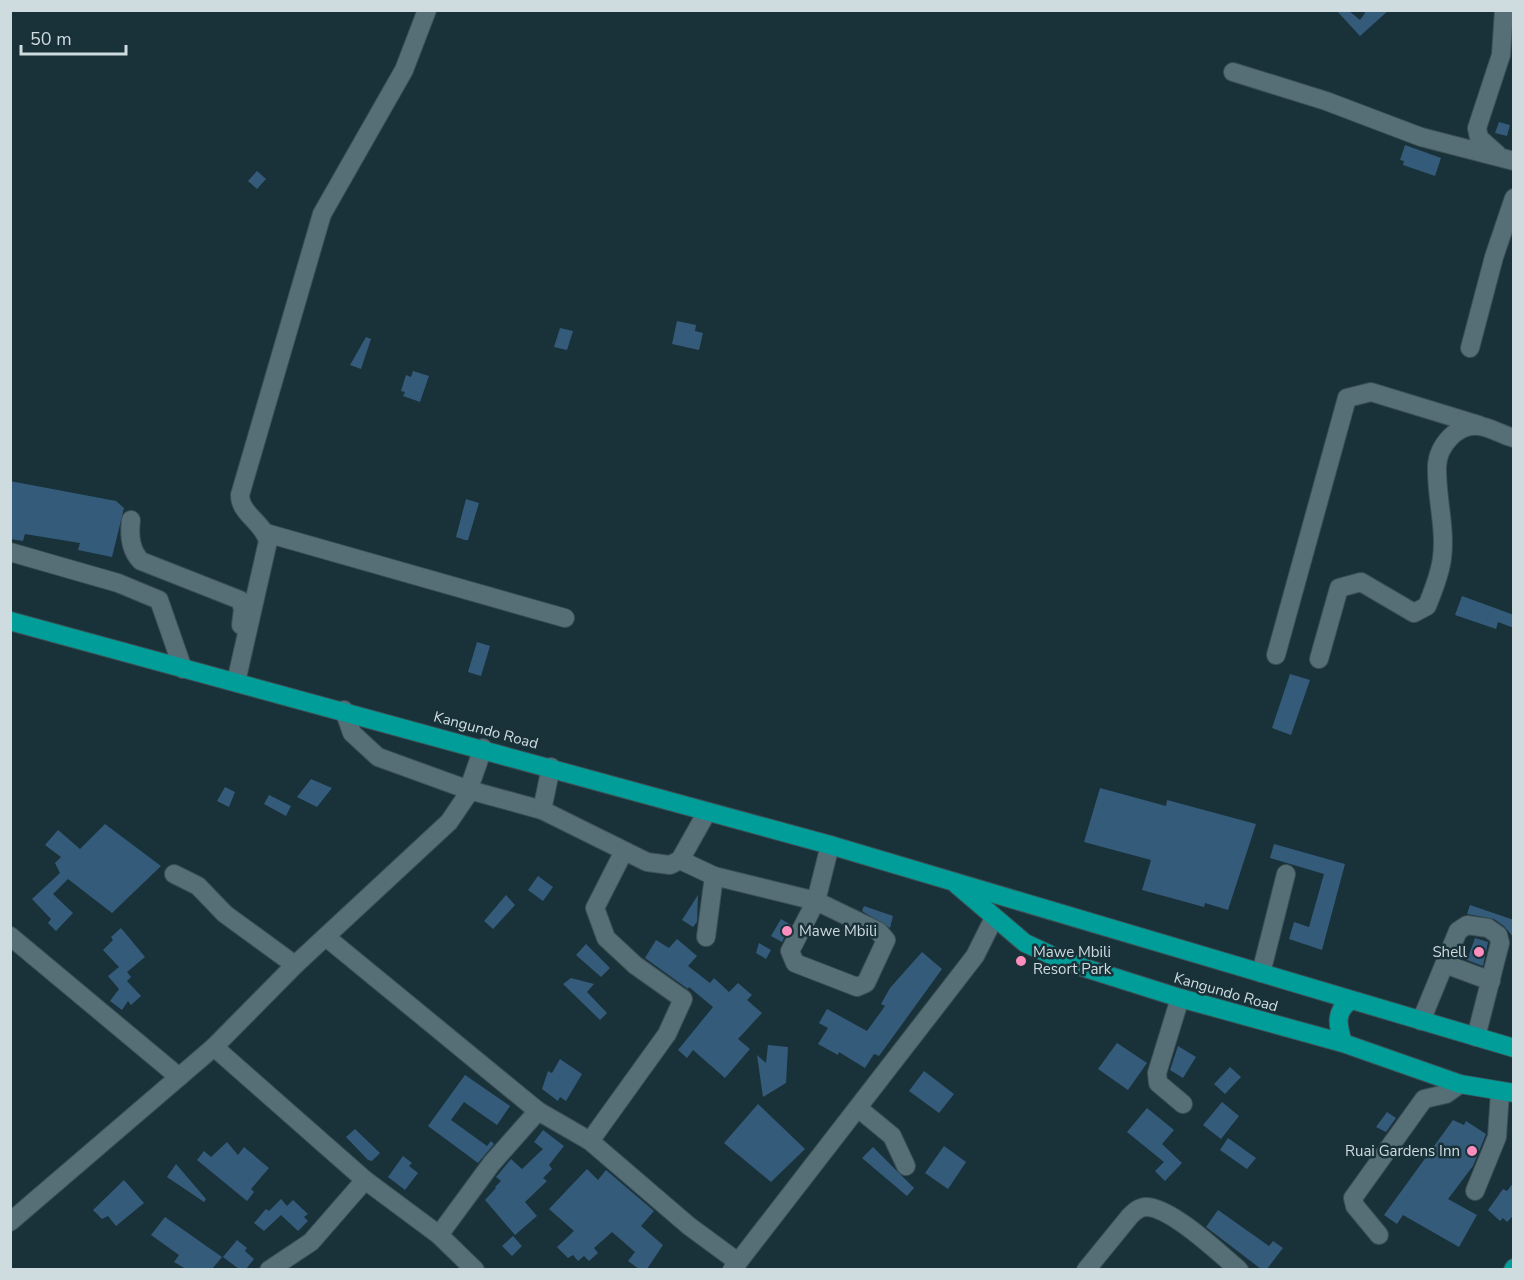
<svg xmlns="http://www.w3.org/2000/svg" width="1524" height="1280" font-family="'Nunito Sans',sans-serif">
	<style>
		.building { fill: #355b7b }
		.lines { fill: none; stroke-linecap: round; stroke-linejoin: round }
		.minor-casing { stroke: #3b4f55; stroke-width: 20 }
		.highway-casing { stroke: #3b4f55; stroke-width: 20 }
		.minor { stroke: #566f77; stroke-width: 18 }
		.highway { stroke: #009d99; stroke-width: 18 }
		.poi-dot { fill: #fd8ebe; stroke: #193138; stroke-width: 2 }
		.labels { text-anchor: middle; stroke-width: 5; stroke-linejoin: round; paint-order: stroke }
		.street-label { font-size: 15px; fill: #cedce0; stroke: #193138 }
		.poi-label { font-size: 15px; fill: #cedce0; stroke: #193138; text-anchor: start }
	</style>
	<rect width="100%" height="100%" fill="#193138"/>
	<g class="building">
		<path d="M1336 10H1348L1360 20 1365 13 1363 10H1389L1360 36Z"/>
		<path d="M1499 122 1510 125 1507 136 1495 133Z"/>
		<path d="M1405 145 1441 158 1435 176 1403 165 1404 161 1400 160Z"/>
		<path d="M257 171 266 179 257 189 248 181Z"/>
		<path d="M677 321 696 325 695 331 703 333 699 350 672 344Z"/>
		<path d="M560 328 573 331 567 350 554 347Z"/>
		<path d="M366 337 371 339 361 369 350 365Z"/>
		<path d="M413 371 429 376 420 402 403 396 405 392 401 391 406 375 411 377Z"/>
		<path d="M10 481 116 501 124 508 112 557 78 550 80 543 25 534 23 541 10 539Z"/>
		<path d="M466 499 479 503 468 540H465L456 537Z"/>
		<path d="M1462 596 1514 615V628L1498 622 1496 629 1455 615Z"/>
		<path d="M477 642 490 646 481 676 468 672Z"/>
		<path d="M1290 674 1310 680 1291 735 1272 728Z"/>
		<path d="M311 779 332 788 317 807 297 797Z"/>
		<path d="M225 787 235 792 229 807 217 801Z"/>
		<path d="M1100 788 1166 806 1167 800 1256 824 1228 910 1205 903 1204 907 1142 890 1151 860 1084 842Z"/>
		<path d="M269 795 291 806 286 816 264 804Z"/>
		<path d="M105 824 161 866 112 913 68 879 53 894 73 913 56 931 48 923 51 919 32 899 60 873 55 863 61 857 45 845 58 830 80 849Z"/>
		<path d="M1274 844 1345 864 1322 950 1289 939 1294 922 1309 927 1324 874 1270 858Z"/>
		<path d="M538 876 553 887 543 901 528 890Z"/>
		<path d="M506 895 515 905 493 929 484 921Z"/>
		<path d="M698 895 697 922 693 927 682 920Z"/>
		<path d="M1470 905 1514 920V938L1504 926 1494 919 1467 914Z"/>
		<path d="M864 906 893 916 890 928 862 911Z"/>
		<path d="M781 919 791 925 782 942 771 936Z"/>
		<path d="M121 928 145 957 127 972 131 977 127 981 141 996 131 1005 128 1001 122 1010 110 1001 119 989 108 976 119 967 103 950 113 940 111 937Z"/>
		<path d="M1475 938 1488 942 1483 966 1467 960Z"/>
		<path d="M677 939 697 956 688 966 710 983 714 978 729 992 738 983 752 995 747 1000 762 1013 738 1039 750 1049 725 1078 693 1050 687 1058 678 1050 713 1007 689 987 688 989 645 958 656 940 669 948Z"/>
		<path d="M759 943 771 950 766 959 756 953Z"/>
		<path d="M586 944 610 968 601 977 576 955Z"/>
		<path d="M922 952 942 969 879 1056 874 1054 865 1068 839 1052 838 1055 818 1044 828 1028 819 1023 827 1009 867 1031 885 1006 881 1004 890 988Z"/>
		<path d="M571 978 594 984 587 992 607 1013 600 1020 563 984Z"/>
		<path d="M1117 1043 1147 1063 1128 1090 1098 1069Z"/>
		<path d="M768 1045 788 1047 786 1083 763 1097 757 1055 766 1063Z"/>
		<path d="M1178 1046 1196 1057 1183 1078 1170 1070Z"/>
		<path d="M560 1059 582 1074 566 1101 560 1097 558 1101 542 1089 548 1071 552 1073Z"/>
		<path d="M1230 1067 1241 1077 1225 1094 1214 1084Z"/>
		<path d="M924 1071 954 1094 939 1113 909 1091Z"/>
		<path d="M465 1075 510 1106 497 1125 464 1102 451 1120 487 1146 491 1141 494 1144 478 1163 428 1126Z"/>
		<path d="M1222 1102 1239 1116 1221 1139 1203 1125Z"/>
		<path d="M758 1104 805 1149 771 1182 724 1143Z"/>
		<path d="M1147 1108 1174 1130 1162 1144 1182 1163 1165 1181 1155 1171 1164 1162 1127 1132Z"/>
		<path d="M1387 1112 1396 1118 1386 1132 1376 1127Z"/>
		<path d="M1453 1120 1464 1125 1466 1121 1486 1134 1473 1166 1448 1199 1477 1215 1459 1247 1403 1215 1397 1224 1384 1215Z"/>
		<path d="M355 1129 380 1153 372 1161 368 1160 346 1137Z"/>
		<path d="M543 1130 564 1146 549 1165 552 1169 543 1178 547 1181 525 1202 537 1216 515 1235 485 1200 496 1188 495 1187 501 1181 496 1177 511 1159 522 1169 543 1149 534 1142Z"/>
		<path d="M1228 1138 1256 1158 1247 1169 1220 1150Z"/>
		<path d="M227 1142 238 1155 244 1147 269 1168 251 1189 254 1192 247 1201 197 1160 204 1151 211 1157Z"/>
		<path d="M944 1146 966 1162 948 1189 925 1173Z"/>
		<path d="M873 1147 914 1188 907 1196 862 1158Z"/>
		<path d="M403 1156 412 1163 409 1166 418 1173 405 1190 388 1177Z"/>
		<path d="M176 1164 206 1199 204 1202 167 1177Z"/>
		<path d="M587 1169 598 1180 606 1170 654 1211 641 1226 663 1245 647 1269H639L628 1261 635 1252 612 1232 594 1248 598 1253 589 1261 584 1256 578 1261 573 1255 568 1258 557 1247 574 1231 549 1209Z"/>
		<path d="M124 1180 144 1203 116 1226 108 1216 102 1219 93 1210Z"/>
		<path d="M1514 1182V1215L1507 1222 1503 1218 1500 1221 1488 1210 1503 1189 1507 1191Z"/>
		<path d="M281 1199 287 1206 293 1200 308 1214 304 1217 308 1221 298 1231 281 1215 264 1231 254 1223 266 1209 269 1211Z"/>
		<path d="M1218 1210 1269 1246 1273 1241 1283 1248 1267 1269H1261L1206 1227Z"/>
		<path d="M165 1217 222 1257 212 1269H186L174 1262 179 1255 151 1235Z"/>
		<path d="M513 1236 522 1246 512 1256 502 1246Z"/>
		<path d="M237 1240 247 1248 245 1251 254 1259 246 1269H239L223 1257Z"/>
	</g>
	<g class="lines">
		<defs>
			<g id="minor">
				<path d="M1233 72 1326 101 1421 137 1514 161"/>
				<path d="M1497 154 1479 138 1477 128 1501 55 1504 10"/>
				<path d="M1470 348 1494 257 1514 198"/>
				<path d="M131 520C129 535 130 550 141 561L240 600 243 609 241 625"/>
				<path d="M266 533 565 618"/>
				<path d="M10 552 118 583 159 600 183 669"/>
				<path d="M1276 655 1347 398 1371 392 1479 425"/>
				<path d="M1319 659 1339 588 1361 582 1414 613 1427 606C1433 591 1440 575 1442 558 1446 527 1436 497 1437 466 1438 446 1457 423 1479 426 1490 427 1502 435 1514 438"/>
				<path d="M236 682 268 541C263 522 240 514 240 495L322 214 404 70 427 10"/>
				<path d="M344 710 352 733 378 757 469 790 542 810 647 862 670 865 680 860 707 812"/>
				<path d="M542 810 551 767"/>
				<path d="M680 860 714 876 816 901 878 931 886 940 866 983 857 987 795 963 790 951 816 901 830 845"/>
				<path d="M174 874 198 886 225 914 295 965"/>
				<path d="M10 936 179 1077"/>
				<path d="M326 937 538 1111 492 1163 439 1235"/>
				<path d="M706 937 714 876"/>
				<path d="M1445 964 1491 981"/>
				<path d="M1261 973 1286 874"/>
				<path d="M1180 998 1157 1073 1158 1083 1183 1104"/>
				<path d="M1421 1021 1458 931 1467 925 1488 928 1498 935 1500 943 1476 1037"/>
				<path d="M858 1108 892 1136 906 1166"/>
				<path d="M538 1111 590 1141 689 1226 738 1262"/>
				<path d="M590 1141 667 1034 683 999 635 965 606 938 595 908 624 851"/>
				<path d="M1475 1191 1497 1137 1500 1092"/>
				<path d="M10 1222 214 1047"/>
				<path d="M1379 1235 1355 1206 1353 1198 1424 1099 1446 1094 1460 1084"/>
				<path d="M269 1270 311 1242 365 1180"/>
				<path d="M475 1270 439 1235 365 1180 214 1047 295 965 449 822 466 797 483 748"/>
				<path d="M732 1270 975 956 994 918"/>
				<path d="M1086 1270 1130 1216C1134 1212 1139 1207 1146 1207 1171 1207 1219 1253 1239 1270"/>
			</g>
			<g id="highway">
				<path d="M10 621 830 845 1514 1048"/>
				<path d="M957 885 1025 943 1066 962 1180 998 1343 1043 1460 1084 1514 1093"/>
				<path d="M1343 1043C1338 1026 1334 1012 1350 1001"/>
				<path d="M1513 1270 1514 1268"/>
			</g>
		</defs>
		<use href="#minor" class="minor-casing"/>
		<use href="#highway" class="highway-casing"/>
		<use href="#minor" class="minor"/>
		<use href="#highway" class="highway"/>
	</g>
	<g class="poi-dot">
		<circle cx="787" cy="931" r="6"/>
		<circle cx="1479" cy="952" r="6"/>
		<circle cx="1021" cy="961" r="6"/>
		<circle cx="1472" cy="1151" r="6"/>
	</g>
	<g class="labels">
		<g class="street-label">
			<text transform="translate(486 730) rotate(15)" y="5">Kangundo Road</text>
			<text transform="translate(1226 992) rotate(16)" y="5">Kangundo Road</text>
		</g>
		<g class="poi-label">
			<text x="799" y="936">Mawe Mbili</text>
			<text x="1033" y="957">Mawe Mbili<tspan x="1033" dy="17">Resort Park</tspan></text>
			<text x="1467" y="957" text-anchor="end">Shell</text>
			<text x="1460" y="1156" text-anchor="end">Ruai Gardens Inn</text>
		</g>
	</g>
	<rect width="1524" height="1280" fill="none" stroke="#cedce0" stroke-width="24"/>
	<path d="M21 45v9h105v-9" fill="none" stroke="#cedce0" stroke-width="3"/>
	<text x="30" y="45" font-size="18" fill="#cedce0" stroke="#193138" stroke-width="4.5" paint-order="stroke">50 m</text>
</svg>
